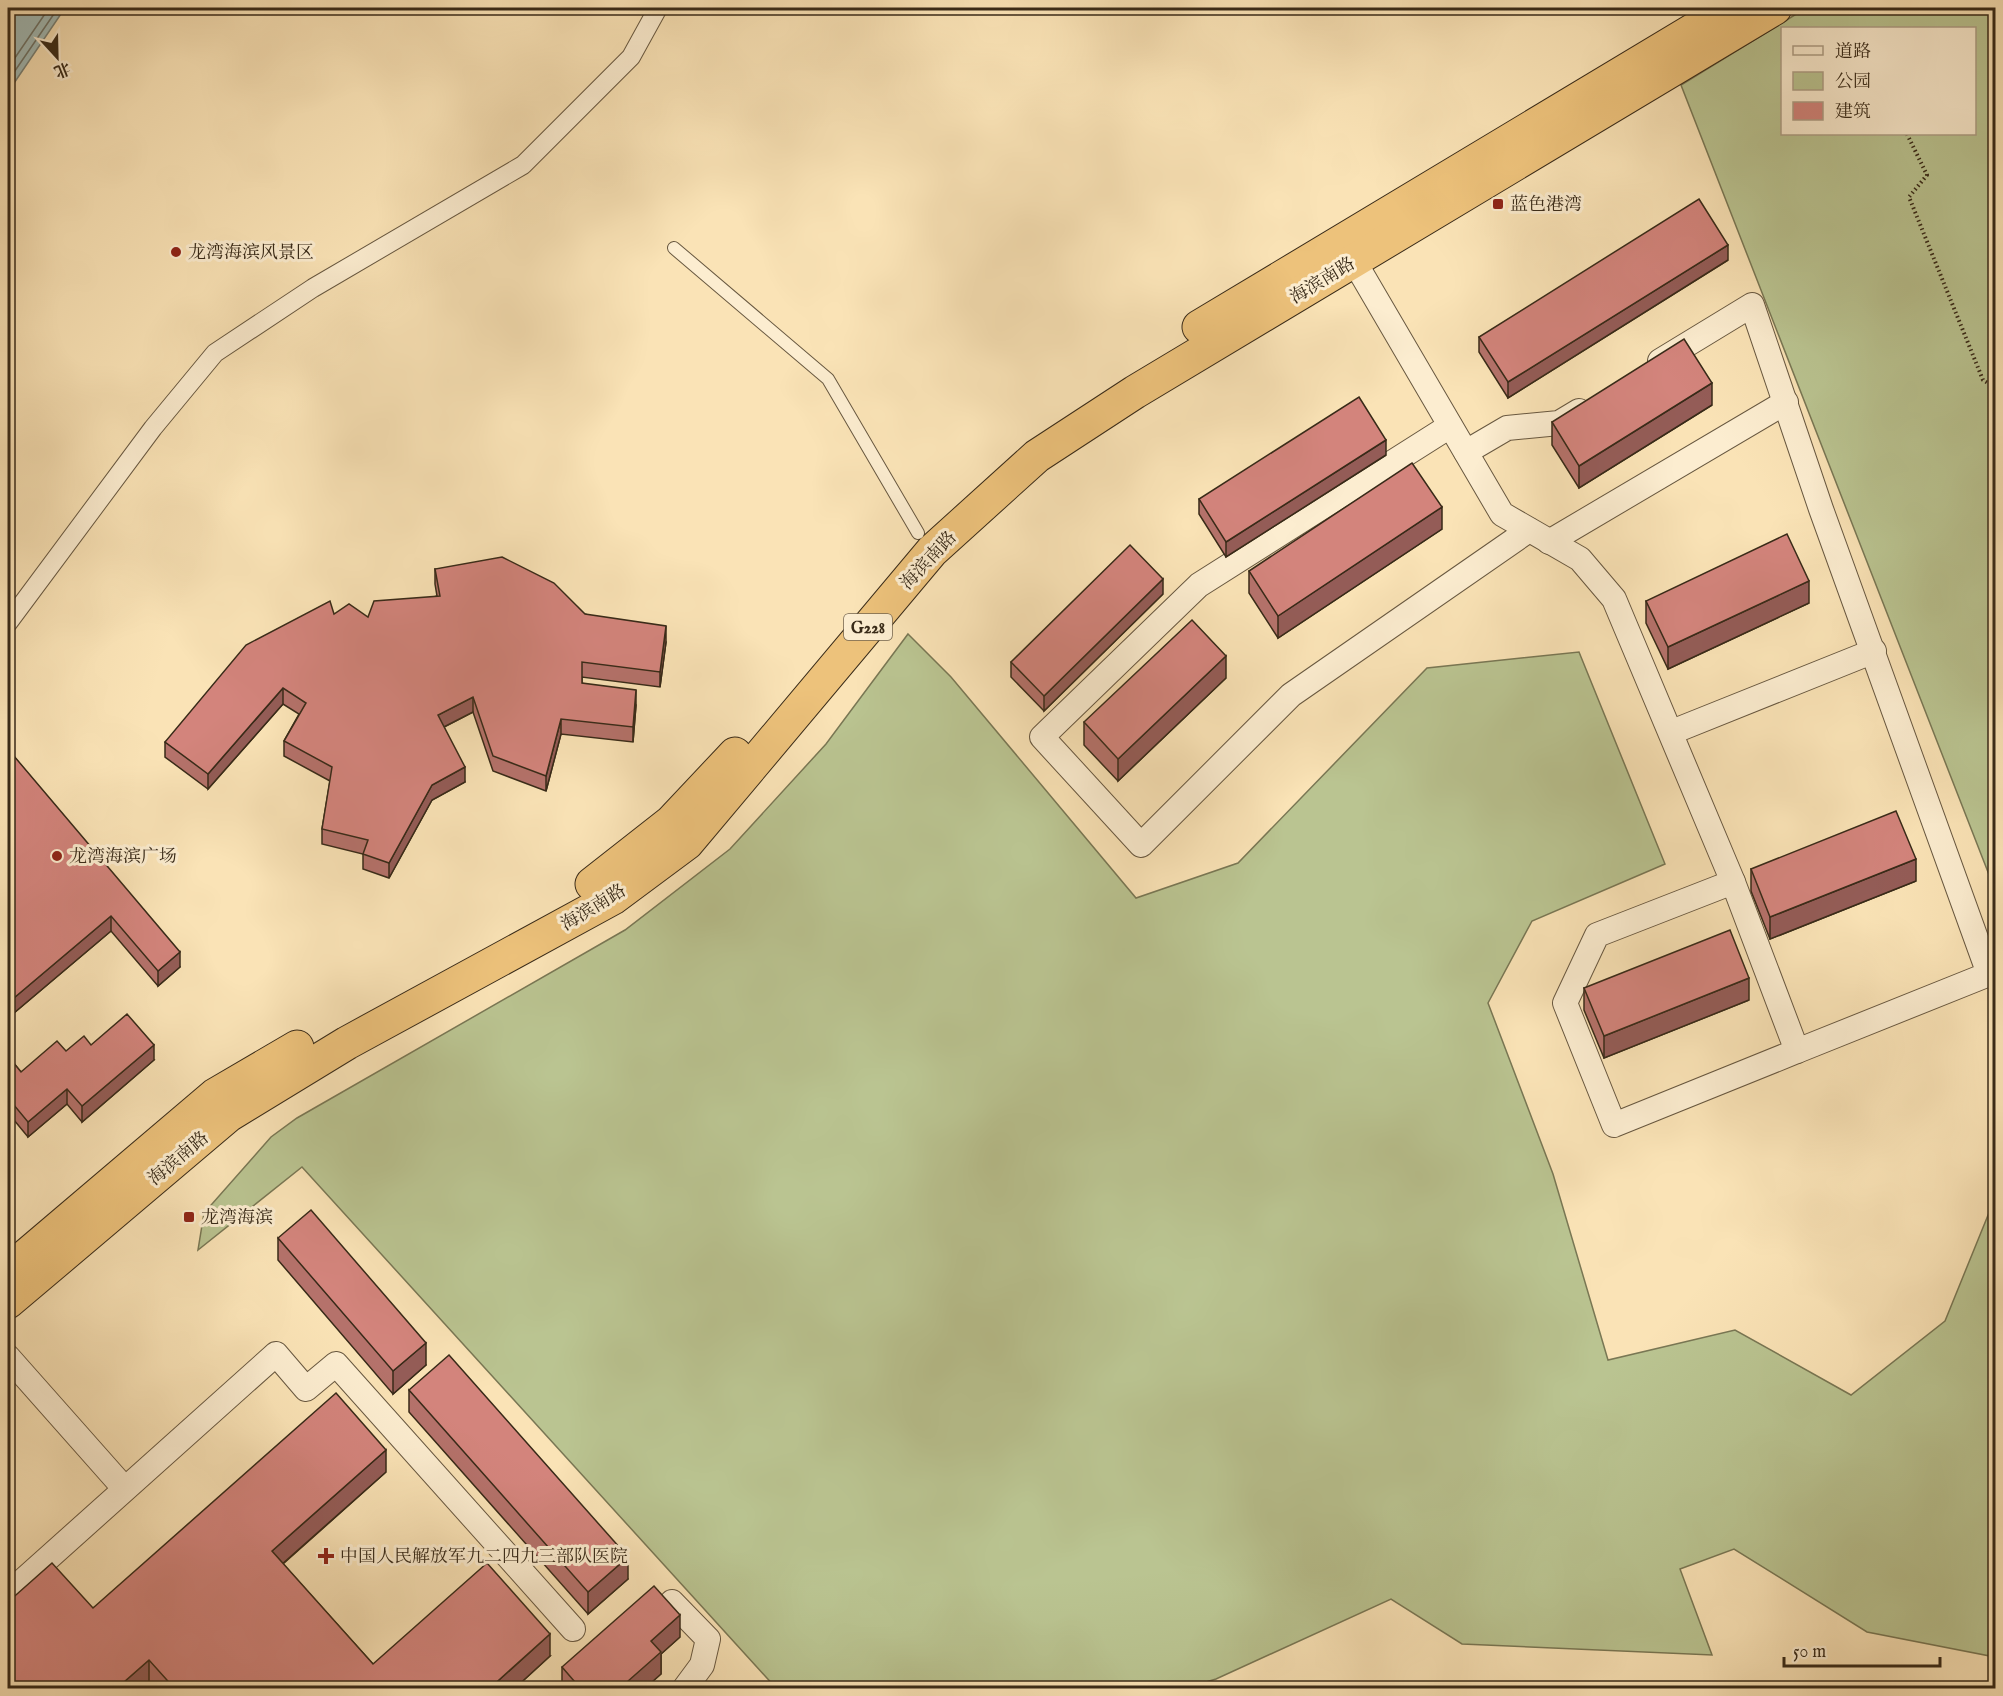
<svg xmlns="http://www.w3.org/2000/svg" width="2003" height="1696" font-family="'IM FELL English','Noto Serif SC',serif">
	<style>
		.green { fill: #bac491; stroke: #797754; stroke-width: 1.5; fill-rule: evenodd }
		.water { fill: #a2bcb8; stroke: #788278; stroke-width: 1.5 }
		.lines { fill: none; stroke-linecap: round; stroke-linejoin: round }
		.shore { stroke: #6d7368; stroke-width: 1.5 }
		.service-casing { stroke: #685840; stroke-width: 14 }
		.pedestrian-casing { stroke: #685840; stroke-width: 20 }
		.minor-casing { stroke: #685840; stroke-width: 26 }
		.trunk-casing { stroke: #382a18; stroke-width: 35 }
		.path { stroke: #382a18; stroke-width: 4; stroke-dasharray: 1.5 3; stroke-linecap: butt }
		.service { stroke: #fcedd0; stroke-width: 12 }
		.pedestrian { stroke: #fcedd0; stroke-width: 18 }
		.minor { stroke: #fcedd0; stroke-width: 24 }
		.trunk { stroke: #edc27b; stroke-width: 33 }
		.wall { fill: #b5726b; stroke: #382a18; stroke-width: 1.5 }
		.shaded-wall { fill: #945c57; stroke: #382a18; stroke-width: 1.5 }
		.building { fill: #d3847c; stroke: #382a18; stroke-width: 1.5 }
		.poi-dot { fill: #8f2418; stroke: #fcedd0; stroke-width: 2 }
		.labels { text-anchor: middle; stroke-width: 6; stroke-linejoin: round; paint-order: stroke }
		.shield { fill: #fcedd0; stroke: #73644f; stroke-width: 1.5 }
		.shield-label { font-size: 16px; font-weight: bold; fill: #382a18 }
		.poi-label { font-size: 18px; fill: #382a18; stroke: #fcedd0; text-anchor: start }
		.street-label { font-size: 18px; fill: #382a18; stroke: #fcedd0 }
	</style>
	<rect width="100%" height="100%" fill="#fae3b6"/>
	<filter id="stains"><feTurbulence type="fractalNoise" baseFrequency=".00333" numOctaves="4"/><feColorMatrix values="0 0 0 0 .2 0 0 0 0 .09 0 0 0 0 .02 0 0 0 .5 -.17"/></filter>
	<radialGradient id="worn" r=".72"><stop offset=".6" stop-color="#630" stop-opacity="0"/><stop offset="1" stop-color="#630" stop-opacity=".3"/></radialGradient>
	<g class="green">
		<path d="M1806 8H1995V890L1681 85ZM1782 28H1974V134H1782Z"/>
		<path d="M908 634 951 677 1136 898 1238 863 1427 668 1579 652 1665 864 1532 921 1488 1003 1553 1174 1608 1360 1735 1330 1851 1395 1945 1321 1995 1198V1657L1867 1632 1734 1549 1680 1569 1712 1655 1462 1644 1391 1599 1216 1679 1186 1688H776L302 1167 198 1250 204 1213 271 1137 297 1118 625 930 730 849 826 744Z"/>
	</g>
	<path class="water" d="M8 8H65L8 92Z"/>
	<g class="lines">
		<g class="shore">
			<path d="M8 68 49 8"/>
			<path d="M8 81 58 8"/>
		</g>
		<defs>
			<path id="service" d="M674 248 828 379 918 533"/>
			<path id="pedestrian" d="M8 623 153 428 215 353 313 288 523 165 631 57 658 8"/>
			<g id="minor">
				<path d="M1354 261 1502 514 1580 559 1614 599 1733 882 1797 1051 1989 974 1821 509 1752 305 1660 361"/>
				<path d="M1450 426 1199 585 1042 737 1141 845 1291 695 1529 530"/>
				<path d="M1466 452 1507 428 1559 423 1579 411"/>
				<path d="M1549 542 1786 402"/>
				<path d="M1672 732 1874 651"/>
				<path d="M1733 882 1597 935 1565 1003 1614 1125 1797 1051"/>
				<path d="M8 1357 124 1488"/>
				<path d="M8 1594 276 1354 306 1389 336 1364 573 1629"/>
				<path d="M672 1602 708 1639 702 1665 685 1688"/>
			</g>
			<g id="trunk">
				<path d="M1199 327 1730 8"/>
				<path d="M592 884 671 822 735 754"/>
				<path d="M8 1271 215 1095 297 1047"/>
				<path d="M8 1302 229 1115 347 1043 613 898 687 843 932 551 1037 456 1135 392 1775 8"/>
			</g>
		</defs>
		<use href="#service" class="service-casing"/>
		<use href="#pedestrian" class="pedestrian-casing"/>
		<use href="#minor" class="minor-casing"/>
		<use href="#trunk" class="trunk-casing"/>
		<path class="path" d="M1907 134 1927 175 1909 197 1983 380 1996 388"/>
		<use href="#service" class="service"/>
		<use href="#pedestrian" class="pedestrian"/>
		<use href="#minor" class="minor"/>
		<use href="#trunk" class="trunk"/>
	</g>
	<g class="wall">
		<path d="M1728 260 1508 398 1479 352V337Z"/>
		<path d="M1712 405 1579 488 1552 445V422Z"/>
		<path d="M1386 455 1226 557 1199 514V499Z"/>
		<path d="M1442 529 1278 638 1249 593V571Z"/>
		<path d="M435 569 585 614 666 642 660 687 582 677V683L636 705 633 742 561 734 546 791 493 771 473 712 444 727 465 782 432 800 389 878 363 869V854L322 844V829L330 781 284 756V741L299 714 283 704 208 789 165 757V742L368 617 437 596 435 584Z"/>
		<path d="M1163 594 1044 711 1011 677V662Z"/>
		<path d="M1646 601 1809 603 1668 669 1646 623Z"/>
		<path d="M1226 678 1118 781 1084 745V722Z"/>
		<path d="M8 749 180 967 158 986 111 931 8 1018Z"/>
		<path d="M1751 869 1916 881 1770 939 1751 891Z"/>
		<path d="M1584 988 1749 1000 1604 1058 1584 1010Z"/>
		<path d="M91 1045 154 1060 82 1122 67 1104 28 1137 9 1114 8 1056 21 1072 66 1051Z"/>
		<path d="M278 1238 426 1365 393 1394 278 1260Z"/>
		<path d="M409 1390 628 1579 588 1614 409 1412Z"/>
		<path d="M386 1472 283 1564 373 1664 550 1656 514 1689H155L149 1682 141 1689H8L93 1608Z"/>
		<path d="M680 1637 661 1654V1674L644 1689H562V1667Z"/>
	</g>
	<g class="shaded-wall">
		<path d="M1728 245V260L1508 398V382Z"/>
		<path d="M1712 383V405L1579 488V466Z"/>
		<path d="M1386 440V455L1226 557V542Z"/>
		<path d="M1442 507V529L1278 638V616Z"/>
		<path d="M1163 579V594L1044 711V696Z"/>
		<path d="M1809 581V603L1668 669V647Z"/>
		<path d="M666 626V642L660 687V672Z"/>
		<path d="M1226 656V678L1118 781V759Z"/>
		<path d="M283 688V704L208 789V774Z"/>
		<path d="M636 690V705L633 742V727Z"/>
		<path d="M473 697V712L438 730V715Z"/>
		<path d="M561 719V734L546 791V776Z"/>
		<path d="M465 767V782L432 800 389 878V863L432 785Z"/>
		<path d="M1916 859V881L1770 939V917Z"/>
		<path d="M111 916V931L8 1018V1003Z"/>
		<path d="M180 952V967L158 986V971Z"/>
		<path d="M1749 978V1000L1604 1058V1036Z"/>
		<path d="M154 1045V1060L82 1122V1106Z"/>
		<path d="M67 1089V1104L28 1137V1122Z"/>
		<path d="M9 1099V1114L8 1115V1100Z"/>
		<path d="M426 1343V1365L393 1394V1371Z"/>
		<path d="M386 1450V1472L272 1573V1551Z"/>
		<path d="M628 1557V1579L588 1614V1592Z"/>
		<path d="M680 1615V1637L661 1654V1674L644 1689H619L651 1641Z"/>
		<path d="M550 1634V1656L514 1689H489Z"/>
		<path d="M149 1660V1682L141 1689H116Z"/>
	</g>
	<g class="building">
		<path d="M1699 199 1728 245 1508 382 1479 337Z"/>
		<path d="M1684 339 1712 383 1579 466 1552 422Z"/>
		<path d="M1359 397 1386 440 1226 542 1199 499Z"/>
		<path d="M1412 463 1442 507 1278 616 1249 571Z"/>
		<path d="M1787 534 1809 581 1668 647 1646 601Z"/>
		<path d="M1130 545 1163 579 1044 696 1011 662Z"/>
		<path d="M502 557 554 583 585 614 666 626 660 672 582 662V683L636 690 633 727 561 719 546 776 493 756 473 697 438 715 465 767 432 785 389 863 363 854 368 840 322 829 332 767 284 741 306 703 283 688 208 774 165 742 246 645 330 601 334 614 349 604 368 617 374 601 440 596 435 569Z"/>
		<path d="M1192 620 1226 656 1118 759 1084 722Z"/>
		<path d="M8 749 180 952 158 971 111 916 8 1003Z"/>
		<path d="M1896 811 1916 859 1770 917 1751 869Z"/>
		<path d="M1730 930 1749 978 1604 1036 1584 988Z"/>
		<path d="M127 1014 154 1045 82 1106 67 1089 28 1122 9 1099 8 1100V1056L21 1072 57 1041 66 1051 84 1036 91 1045Z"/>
		<path d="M311 1210 426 1343 393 1371 278 1238Z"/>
		<path d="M449 1355 628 1557 588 1592 409 1390Z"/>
		<path d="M336 1393 386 1450 272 1551 373 1664 487 1563 550 1634 489 1689H175L149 1660 116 1689H8V1602L52 1563 93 1608Z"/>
		<path d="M654 1586 680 1615 651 1641 661 1652 619 1689H581L562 1667Z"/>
	</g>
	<g class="poi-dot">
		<rect x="1492" y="198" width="12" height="12" rx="3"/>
		<circle cx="176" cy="252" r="6"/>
		<circle cx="57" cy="856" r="6"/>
		<rect x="183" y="1211" width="12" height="12" rx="3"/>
		<path d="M323 1547h6v6h6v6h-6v6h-6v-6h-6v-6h6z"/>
	</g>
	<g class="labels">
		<rect class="shield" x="844" y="614" width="48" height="26" rx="4.5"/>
		<g class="shield-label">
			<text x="868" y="633">G228</text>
		</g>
		<g class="poi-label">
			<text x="1510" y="210">蓝色港湾</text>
			<text x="188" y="258">龙湾海滨风景区</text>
			<text x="69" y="862">龙湾海滨广场</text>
			<text x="201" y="1223">龙湾海滨</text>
			<text x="340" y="1562">中国人民解放军九二四九三部队医院</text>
		</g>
		<g class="street-label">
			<text transform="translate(1322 280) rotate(-31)" y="6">海滨南路</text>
			<text transform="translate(928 560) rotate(-47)" y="6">海滨南路</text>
			<text transform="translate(593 907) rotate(-31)" y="6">海滨南路</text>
			<text transform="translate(178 1158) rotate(-40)" y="6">海滨南路</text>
		</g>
	</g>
	<rect width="2003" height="1696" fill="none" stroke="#fae3b6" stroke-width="30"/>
	<rect x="9" y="9" width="1985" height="1678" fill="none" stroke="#382a18" stroke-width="3"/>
	<rect x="15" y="15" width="1973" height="1666" fill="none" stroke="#382a18" stroke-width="1.5"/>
	<rect x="1781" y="27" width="195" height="108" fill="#fcedd0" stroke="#ae9f86" stroke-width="1.5"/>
	<rect x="1793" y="46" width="30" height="9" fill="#fcedd0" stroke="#ae9f86" stroke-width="1.5"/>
	<text x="1835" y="57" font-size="18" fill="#382a18">道路</text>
	<rect x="1793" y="72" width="30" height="18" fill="#bac491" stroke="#ae9f86" stroke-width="1.5"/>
	<text x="1835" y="87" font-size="18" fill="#382a18">公园</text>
	<rect x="1793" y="102" width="30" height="18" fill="#d3847c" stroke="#ae9f86" stroke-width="1.5"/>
	<text x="1835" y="117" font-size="18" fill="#382a18">建筑</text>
	<g transform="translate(57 57) rotate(158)" stroke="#fcedd0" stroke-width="4.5" paint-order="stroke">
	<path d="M0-4.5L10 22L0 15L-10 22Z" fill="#382a18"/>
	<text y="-9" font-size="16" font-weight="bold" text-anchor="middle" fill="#382a18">北</text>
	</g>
	<path d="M1784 1657v9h156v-9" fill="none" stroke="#382a18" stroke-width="3"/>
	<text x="1793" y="1657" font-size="18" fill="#382a18" stroke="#fcedd0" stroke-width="4.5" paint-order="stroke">50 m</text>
	<rect width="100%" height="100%" filter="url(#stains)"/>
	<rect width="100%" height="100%" fill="url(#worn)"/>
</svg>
